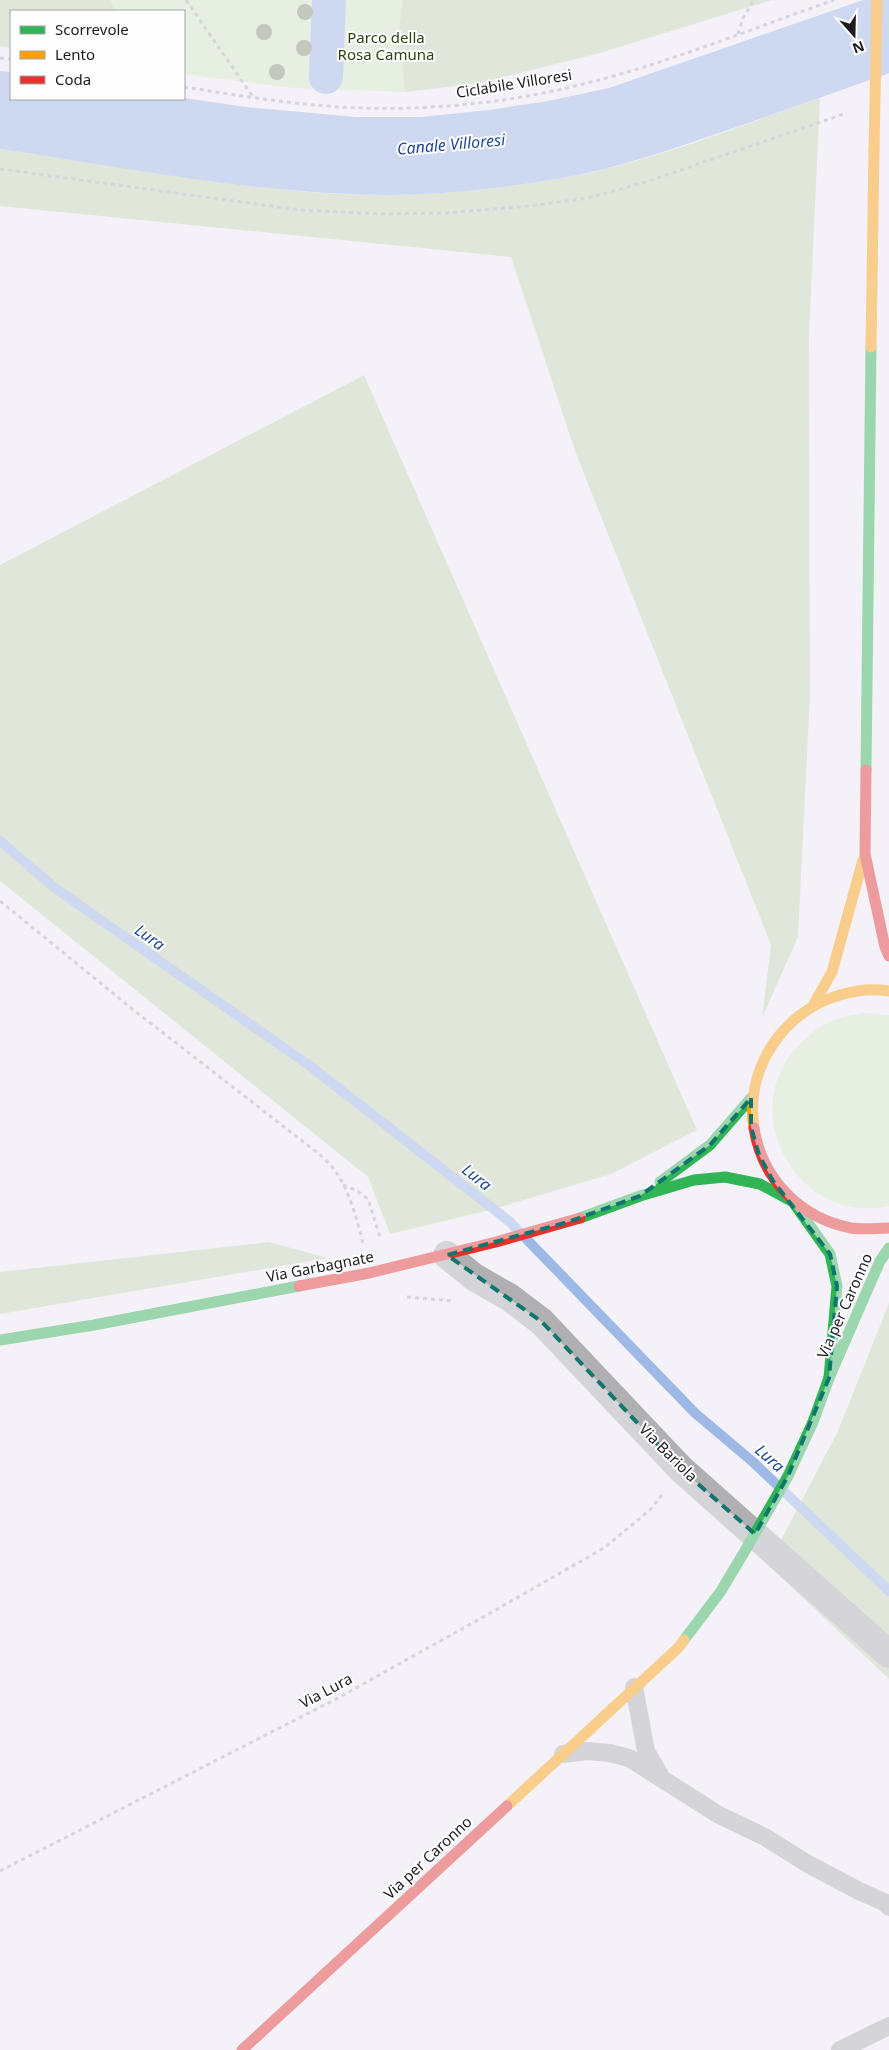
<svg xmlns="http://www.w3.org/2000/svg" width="889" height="2050" font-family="'Noto Sans',sans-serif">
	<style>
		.green { fill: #d8eac8 }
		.forest { fill: #c7dab6 }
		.water { fill: #9fb9e7 }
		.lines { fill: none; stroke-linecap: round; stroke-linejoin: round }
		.stream { stroke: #9fb9e7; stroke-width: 10 }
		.canal { stroke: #9fb9e7; stroke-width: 34 }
		.path { stroke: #b1b1b3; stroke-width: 3; stroke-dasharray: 4 4; stroke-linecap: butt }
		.lane { stroke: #b0b0b2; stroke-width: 18 }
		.street { stroke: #b0b0b2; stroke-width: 28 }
		.fast { stroke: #30b455; stroke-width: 11 }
		.slow { stroke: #ff9f0a; stroke-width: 11 }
		.jam { stroke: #e5322d; stroke-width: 11 }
		.fast-bridge { stroke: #30b455; stroke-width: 11 }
		.slow-bridge { stroke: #ff9f0a; stroke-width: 11 }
		.tree { fill: #879278 }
		.marked { fill: none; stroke: #0f766e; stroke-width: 4; stroke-dasharray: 10 6; stroke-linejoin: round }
		.labels { text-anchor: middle; stroke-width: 4; stroke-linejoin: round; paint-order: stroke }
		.park-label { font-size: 15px; fill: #2d4310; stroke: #fefefe }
		.street-label { font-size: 15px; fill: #1d1b20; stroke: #fefefe }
		.water-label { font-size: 16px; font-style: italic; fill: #1c4793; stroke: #fefefe }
	</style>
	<rect width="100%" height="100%" fill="#f4f2f8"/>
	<g class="green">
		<path d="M0 0H772L596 54 479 83 405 92 294 88 184 74V11H11V48L0 46Z"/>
		<path d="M863 1013 889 1015V1206C798 1226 733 1111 800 1044 810 1034 823 1023 837 1019 845 1016 854 1015 863 1013Z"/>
	</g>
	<g class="forest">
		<path d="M0 0H110L115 11H11V48L0 46Z"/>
		<path d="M403 0H772L596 54 479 83 405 92 399 29Z"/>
		<path d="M820 98 809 337 810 696 798 937 762 1018 771 945 575 451 511 257 0 206V149C61 158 122 167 183 176 250 186 319 196 388 195 446 194 506 188 563 178 651 162 736 127 820 98Z"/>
		<path d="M364 375 697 1130 611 1174 494 1209 390 1234 368 1177 0 881V565Z"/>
		<path d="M269 1242 328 1258 0 1314V1272Z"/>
		<path d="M889 1303V1679L768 1565 838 1431Z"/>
	</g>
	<path class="water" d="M863 0H889V73C834 93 780 112 725 131 672 149 618 168 563 178 505 188 444 195 385 195 256 194 128 168 0 149V71L11 72V99L184 98 246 107 356 117H421L489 110 548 101 609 88Z"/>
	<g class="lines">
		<path class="stream" d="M0 841 55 888 310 1066 509 1221 695 1413 753 1462 889 1591"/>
		<path class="canal" d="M326 77 329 0"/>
		<g class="path">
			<path d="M186 0 253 97"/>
			<path d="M738 34 743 18 754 0"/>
			<path d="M0 58 11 59"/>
			<path d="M184 87C242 96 301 106 361 108 432 110 506 103 575 86 664 65 748 30 834 0"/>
			<path d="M0 169 300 210 384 214 446 213 530 206 588 198 646 182 844 114"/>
			<path d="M0 901 131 1008 319 1154C324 1158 329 1163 333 1168 349 1189 357 1219 363 1244"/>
			<path d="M343 1185 356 1190 368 1199 381 1240"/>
			<path d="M407 1297 453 1301"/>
			<path d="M0 1871 338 1698 485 1616 604 1548 650 1510 664 1492"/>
		</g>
		<g class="lane">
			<path d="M634 1687 646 1751 660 1775"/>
			<path d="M563 1754 587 1751 610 1753 629 1758 719 1815 765 1837 808 1864 859 1891 884 1902 889 1907"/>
			<path d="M840 2050 889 2026"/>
		</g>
		<path class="street" d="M447 1255 474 1277 509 1297 542 1322 681 1469 889 1654"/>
		<g class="fast">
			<path d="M866 770 871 347"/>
			<path d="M660 1182 710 1145 751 1098"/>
			<path d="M580 1218 640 1196 694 1180 725 1177 760 1184 793 1202 830 1254 837 1286 829 1378"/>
			<path d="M0 1340 94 1325 299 1286"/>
			<path d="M813 1422 829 1378 880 1261 889 1248"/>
			<path d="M684 1640 721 1591 746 1549"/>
		</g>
		<g class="slow">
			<path d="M871 347 874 150"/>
			<path d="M814 1004 832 972 863 860"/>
			<path d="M754 1128C745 1069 782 1012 840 995 856 990 872 988 889 991"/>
			<path d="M507 1806 678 1648 684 1640"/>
		</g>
		<g class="jam">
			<path d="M866 770 865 854 885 947 889 956"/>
			<path d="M754 1128C762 1179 800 1218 851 1228 863 1230 877 1228 889 1228"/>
			<path d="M299 1286 369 1273 496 1242 580 1218"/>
			<path d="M242 2050 507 1806"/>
		</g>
		<path class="fast-bridge" d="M746 1549 788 1476 813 1422"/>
		<path class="slow-bridge" d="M874 150 877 0"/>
	</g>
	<g class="tree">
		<circle cx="305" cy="12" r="8"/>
		<circle cx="264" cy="32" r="8"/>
		<circle cx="304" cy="48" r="8"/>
		<circle cx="277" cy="72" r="8"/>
	</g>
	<path d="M0 0H889V2050H0ZM751 1098V1127L759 1155 773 1181 830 1254 837 1286 829 1378 788 1476 755 1534 681 1469 542 1322 447 1255 568 1222 640 1196 710 1145Z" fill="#f4f2f8" fill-opacity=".55" fill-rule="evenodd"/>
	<path class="marked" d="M751 1098V1127L759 1155 773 1181 830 1254 837 1286 829 1378 788 1476 755 1534 681 1469 542 1322 447 1255 568 1222 640 1196 710 1145Z"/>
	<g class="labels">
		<g class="park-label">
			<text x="386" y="43">Parco della<tspan x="386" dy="17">Rosa Camuna</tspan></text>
		</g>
		<g class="street-label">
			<text transform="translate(514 84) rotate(-9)" y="5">Ciclabile Villoresi</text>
			<text transform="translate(320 1267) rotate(-11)" y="5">Via Garbagnate</text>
			<text transform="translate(845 1306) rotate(-66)" y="5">Via per Caronno</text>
			<text transform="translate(668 1453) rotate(45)" y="5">Via Bariola</text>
			<text transform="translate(326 1691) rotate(-28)" y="5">Via Lura</text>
			<text transform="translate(428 1858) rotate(-43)" y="5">Via per Caronno</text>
		</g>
		<g class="water-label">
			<text transform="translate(451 144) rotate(-5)" y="6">Canale Villoresi</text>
			<text transform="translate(150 937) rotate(35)" y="6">Lura</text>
			<text transform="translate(477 1177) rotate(38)" y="6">Lura</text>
			<text transform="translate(770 1458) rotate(42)" y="6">Lura</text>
		</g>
	</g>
	<rect x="10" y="10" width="175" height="90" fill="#fefefe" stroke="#a4a3a5"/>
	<rect x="20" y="26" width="25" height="8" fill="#30b455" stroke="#a4a3a5"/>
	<text x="55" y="35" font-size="15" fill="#1d1b20">Scorrevole</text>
	<rect x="20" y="51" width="25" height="8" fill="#ff9f0a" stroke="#a4a3a5"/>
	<text x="55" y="60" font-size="15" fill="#1d1b20">Lento</text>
	<rect x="20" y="76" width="25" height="8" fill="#e5322d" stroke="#a4a3a5"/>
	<text x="55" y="85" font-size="15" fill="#1d1b20">Coda</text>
	<g transform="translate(854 35) rotate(160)" stroke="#fefefe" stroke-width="4" paint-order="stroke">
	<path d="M0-4L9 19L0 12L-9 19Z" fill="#1d1b20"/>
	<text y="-8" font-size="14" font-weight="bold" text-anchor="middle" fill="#1d1b20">N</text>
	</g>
</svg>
